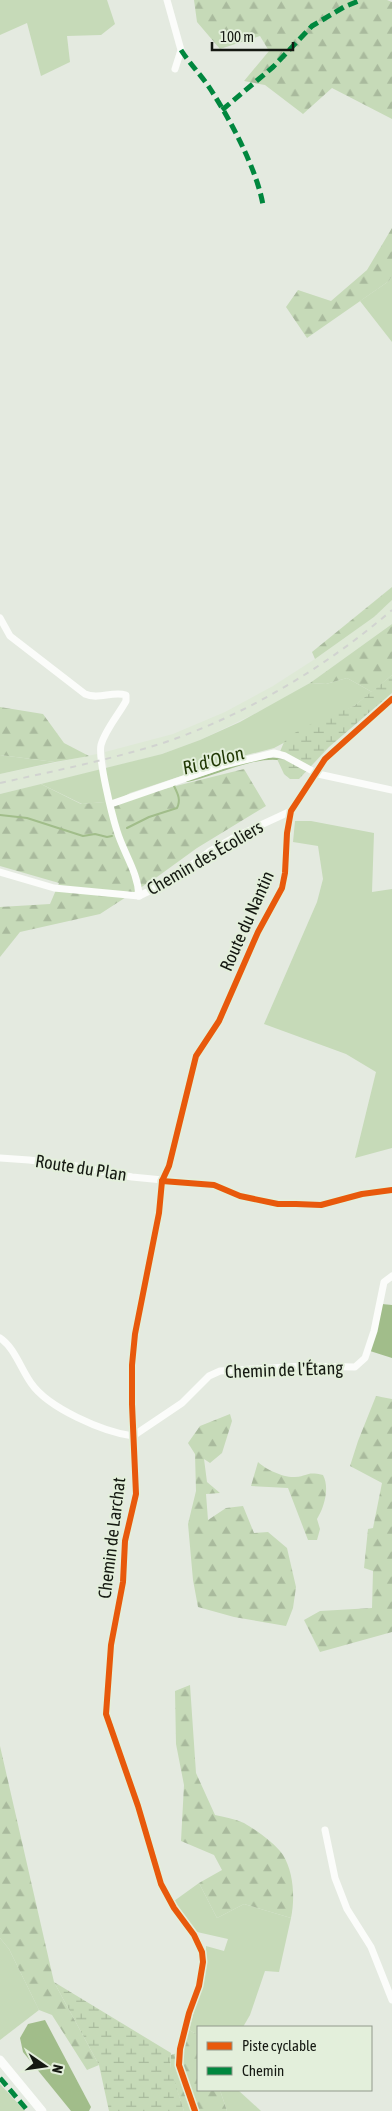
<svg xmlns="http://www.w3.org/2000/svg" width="392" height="2111" font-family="'Asap Condensed',sans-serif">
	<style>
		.built { fill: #dee9d6 }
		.grass { fill: #c6dab8 }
		.forest { fill: url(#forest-firs) }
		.wetland { fill: url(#wetland-marsh) }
		.water { fill: #a1bd8a }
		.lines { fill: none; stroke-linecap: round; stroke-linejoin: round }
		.stream { stroke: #a1bd8a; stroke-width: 2 }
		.minor { stroke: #fbfcfa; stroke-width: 7 }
		.major { stroke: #fbfcfa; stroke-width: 9 }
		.rail { stroke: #d1d3d0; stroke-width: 2; stroke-dasharray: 6 6; stroke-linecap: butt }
		.quiet { stroke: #00873e; stroke-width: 5; stroke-dasharray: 10 5; stroke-linecap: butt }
		.cycleway-casing { stroke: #e3efdb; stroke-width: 9 }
		.cycleway { stroke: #e8590c; stroke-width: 6 }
		.labels { text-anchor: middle; stroke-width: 4; stroke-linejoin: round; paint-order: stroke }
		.street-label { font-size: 18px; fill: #151912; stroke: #e3efdb }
		.water-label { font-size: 19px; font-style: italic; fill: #1f3703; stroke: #e3efdb }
	</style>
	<defs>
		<pattern id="forest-firs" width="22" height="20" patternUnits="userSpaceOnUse" patternTransform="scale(1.25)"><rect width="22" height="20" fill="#c6dab8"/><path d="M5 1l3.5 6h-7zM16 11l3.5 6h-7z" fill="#a9ba9d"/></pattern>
		<pattern id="wetland-marsh" width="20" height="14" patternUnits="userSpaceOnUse" patternTransform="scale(1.25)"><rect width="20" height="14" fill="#c6dab8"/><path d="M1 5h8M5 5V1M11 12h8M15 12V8" fill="none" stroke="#a9ba9d"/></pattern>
	</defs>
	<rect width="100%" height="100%" fill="#e4eae0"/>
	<g class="built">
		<path d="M392 600V624L310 683 279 702 200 740 162 754 107 768 105 752 173 734 225 712 273 686 315 659 374 617Z"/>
		<path d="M97 754 100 770 0 794V774Z"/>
	</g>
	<g class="grass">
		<path d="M0 0H107L115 24 101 35 67 36 70 62 41 76 27 23 0 35Z"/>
		<path d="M392 276V342L360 301 389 281Z"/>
		<path d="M347 678 372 692 354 706 274 748 235 758 130 793 116 801 82 804 41 784 162 754 200 740 240 722 310 683 326 684Z"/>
		<path d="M0 755 55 762 0 774Z"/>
		<path d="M295 821H311L374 833 372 892 392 889V1148L355 1158 376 1072 346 1054 264 1024 317 902 323 879 318 846 293 842Z"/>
		<path d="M199 1883 217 1918 244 1904 291 1918 279 1972 265 1971 250 2015 243 2027H198V2035L189 2030 206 1965V1946L224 1951 228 1939 197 1932 174 1901Z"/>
		<path d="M0 1938 9 1949 39 2010 0 2040Z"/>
		<path d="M0 2084 25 2111H0Z"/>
		<path d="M220 2090H238L261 2111H227Z"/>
	</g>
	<g class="forest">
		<path d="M194 0H387L392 2V119L332 88 303 114 265 85 244 81 269 51 260 36 220 49 197 22Z"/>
		<path d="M392 228V276L389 281 307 338 286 307 298 290 331 301 367 270Z"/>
		<path d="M392 587V600L374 617 315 659 312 652Z"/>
		<path d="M392 624V675L372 692 347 678 326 684 310 683Z"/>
		<path d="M0 707 43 714 64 743 89 756 55 762 0 755Z"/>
		<path d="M244 769 266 806 197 848 157 877 100 914 20 932 0 957V907L50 904 59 883 0 866V794L41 784 81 804 116 801Z"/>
		<path d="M376 1396 392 1399V1632L320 1652 304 1620 320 1611 372 1608 373 1571 364 1568 368 1529 373 1528 382 1483 350 1466 358 1441Z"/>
		<path d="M230 1414 232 1421 222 1453 210 1463 204 1459 207 1482 220 1493 206 1494 208 1520 226 1508 243 1506 254 1533 268 1532 287 1548 296 1587 293 1608 286 1626 234 1617 198 1607 193 1580 188 1524 196 1491 195 1454 188 1443 200 1426Z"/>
		<path d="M258 1462C265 1469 284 1478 295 1477 309 1476 306 1471 323 1475 330 1488 324 1508 317 1519L320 1529 317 1540H308L288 1488 251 1486Z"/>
		<path d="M190 1685 196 1773 215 1815C224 1817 235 1819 244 1823 256 1830 275 1843 283 1855 294 1873 295 1899 291 1918L244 1904 217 1918 199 1883 222 1870 214 1855 181 1841 184 1785 176 1744 175 1691Z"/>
		<path d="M0 1746 54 1982 99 2065 87 2070 52 2015 39 2010 9 1949 0 1938Z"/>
		<path d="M189 2030 198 2035V2090H220L227 2111H184L170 2069 171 2055 183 2051Z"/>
	</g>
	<g class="wetland">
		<path d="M392 675V693L329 747 299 779H290L284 774 277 759 284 742 290 736 304 727 354 706Z"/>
		<path d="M54 1982 171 2053 170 2067 184 2111H109L99 2065Z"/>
	</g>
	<g class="water">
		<path d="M382 1304 392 1305V1358L370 1351Z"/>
		<path d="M45 2020 91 2107 89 2111H71L23 2052 20 2038 28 2024Z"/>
	</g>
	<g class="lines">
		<g class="stream">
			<path d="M187 781C215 775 249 757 277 759"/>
			<path d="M0 815 27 818 83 836 95 834 107 837 112 836"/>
			<path d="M127 828 149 817 177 808C181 800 178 794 174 786L175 784"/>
		</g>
		<g class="minor">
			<path d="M167 0 181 50 175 69"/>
			<path d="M0 618 10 636 85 694C98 700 112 691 126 695V701C119 714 105 730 101 745 98 759 112 815 117 831 124 854 138 872 139 896"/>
			<path d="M111 804 224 765 274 753 285 756 318 774 392 790"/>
			<path d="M0 872 54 888 139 896 170 881 210 851 235 837 291 811"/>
			<path d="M0 1158 29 1160 76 1166 132 1177 214 1185 240 1196 278 1204 321 1205 362 1194 392 1190"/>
			<path d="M0 1338C14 1347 21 1369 31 1383 48 1408 103 1432 133 1436"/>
			<path d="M133 1436 182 1403 209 1376 220 1371 304 1366 355 1367 365 1358 374 1331 384 1282 392 1276"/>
			<path d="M325 1830 335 1878 347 1909 371 1947 392 2000"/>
			<path d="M195 2111 179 2065 180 2049 189 2013 199 1986 203 1962 202 1952 194 1935 174 1908 161 1884 138 1806 106 1714 111 1645 123 1582 125 1541 136 1494 132 1404V1365L135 1334 159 1213 162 1181 169 1166 196 1056 219 1021 258 932 282 888 285 873 287 833 291 811 325 759 392 699"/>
		</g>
		<path class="major" d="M0 2060 42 2111"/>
		<path class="rail" d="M0 783C54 771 109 760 163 743 246 715 326 667 392 610"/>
		<g class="quiet">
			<path d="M181 50C190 64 202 76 211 90 231 121 257 170 263 205"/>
			<path d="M222 110 273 67 312 26 344 7 361 0"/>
			<path d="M0 2078 28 2111"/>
		</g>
		<defs>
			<g id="cycleway">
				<path d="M162 1181 214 1185 240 1196 278 1204H296L321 1205 362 1194 392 1190"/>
				<path d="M195 2111 179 2065 180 2049 189 2013 199 1986 203 1962 202 1952 194 1935 174 1908 161 1884 138 1806 106 1714 111 1645 123 1582 125 1541 136 1494 132 1404V1365L135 1334 159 1213 162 1181 169 1166 196 1056 219 1021 258 932 282 888 285 873 287 833 291 811 325 759 392 699"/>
			</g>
		</defs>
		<use href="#cycleway" class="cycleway-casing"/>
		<use href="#cycleway" class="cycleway"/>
	</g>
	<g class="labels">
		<g class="street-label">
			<text transform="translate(205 858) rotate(-30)" y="6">Chemin des Écoliers</text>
			<text transform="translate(247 921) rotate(-66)" y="6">Route du Nantin</text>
			<text transform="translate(81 1168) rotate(9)" y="6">Route du Plan</text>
			<text transform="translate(284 1370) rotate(-2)" y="6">Chemin de l'Étang</text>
			<text transform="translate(112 1538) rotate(-83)" y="6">Chemin de Larchat</text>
		</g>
		<g class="water-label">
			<text transform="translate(213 760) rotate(-15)" y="7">Ri d'Olon</text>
		</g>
	</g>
	<rect x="197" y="2026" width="175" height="65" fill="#e3efdb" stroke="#91998b"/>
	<rect x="207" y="2042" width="25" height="8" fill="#e8590c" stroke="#91998b"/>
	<text x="242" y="2051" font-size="15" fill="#151912">Piste cyclable</text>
	<rect x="207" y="2067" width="25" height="8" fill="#00873e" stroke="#91998b"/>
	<text x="242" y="2076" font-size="15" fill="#151912">Chemin</text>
	<g transform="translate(45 2066) rotate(103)" stroke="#e3efdb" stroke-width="4" paint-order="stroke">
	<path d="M0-4L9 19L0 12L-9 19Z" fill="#151912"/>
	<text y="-8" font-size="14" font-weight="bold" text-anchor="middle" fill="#151912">N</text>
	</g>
	<path d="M212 42v8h81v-8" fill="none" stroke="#151912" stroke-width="2.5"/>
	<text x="220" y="42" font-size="15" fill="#151912" stroke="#e3efdb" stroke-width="4" paint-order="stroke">100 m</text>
</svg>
